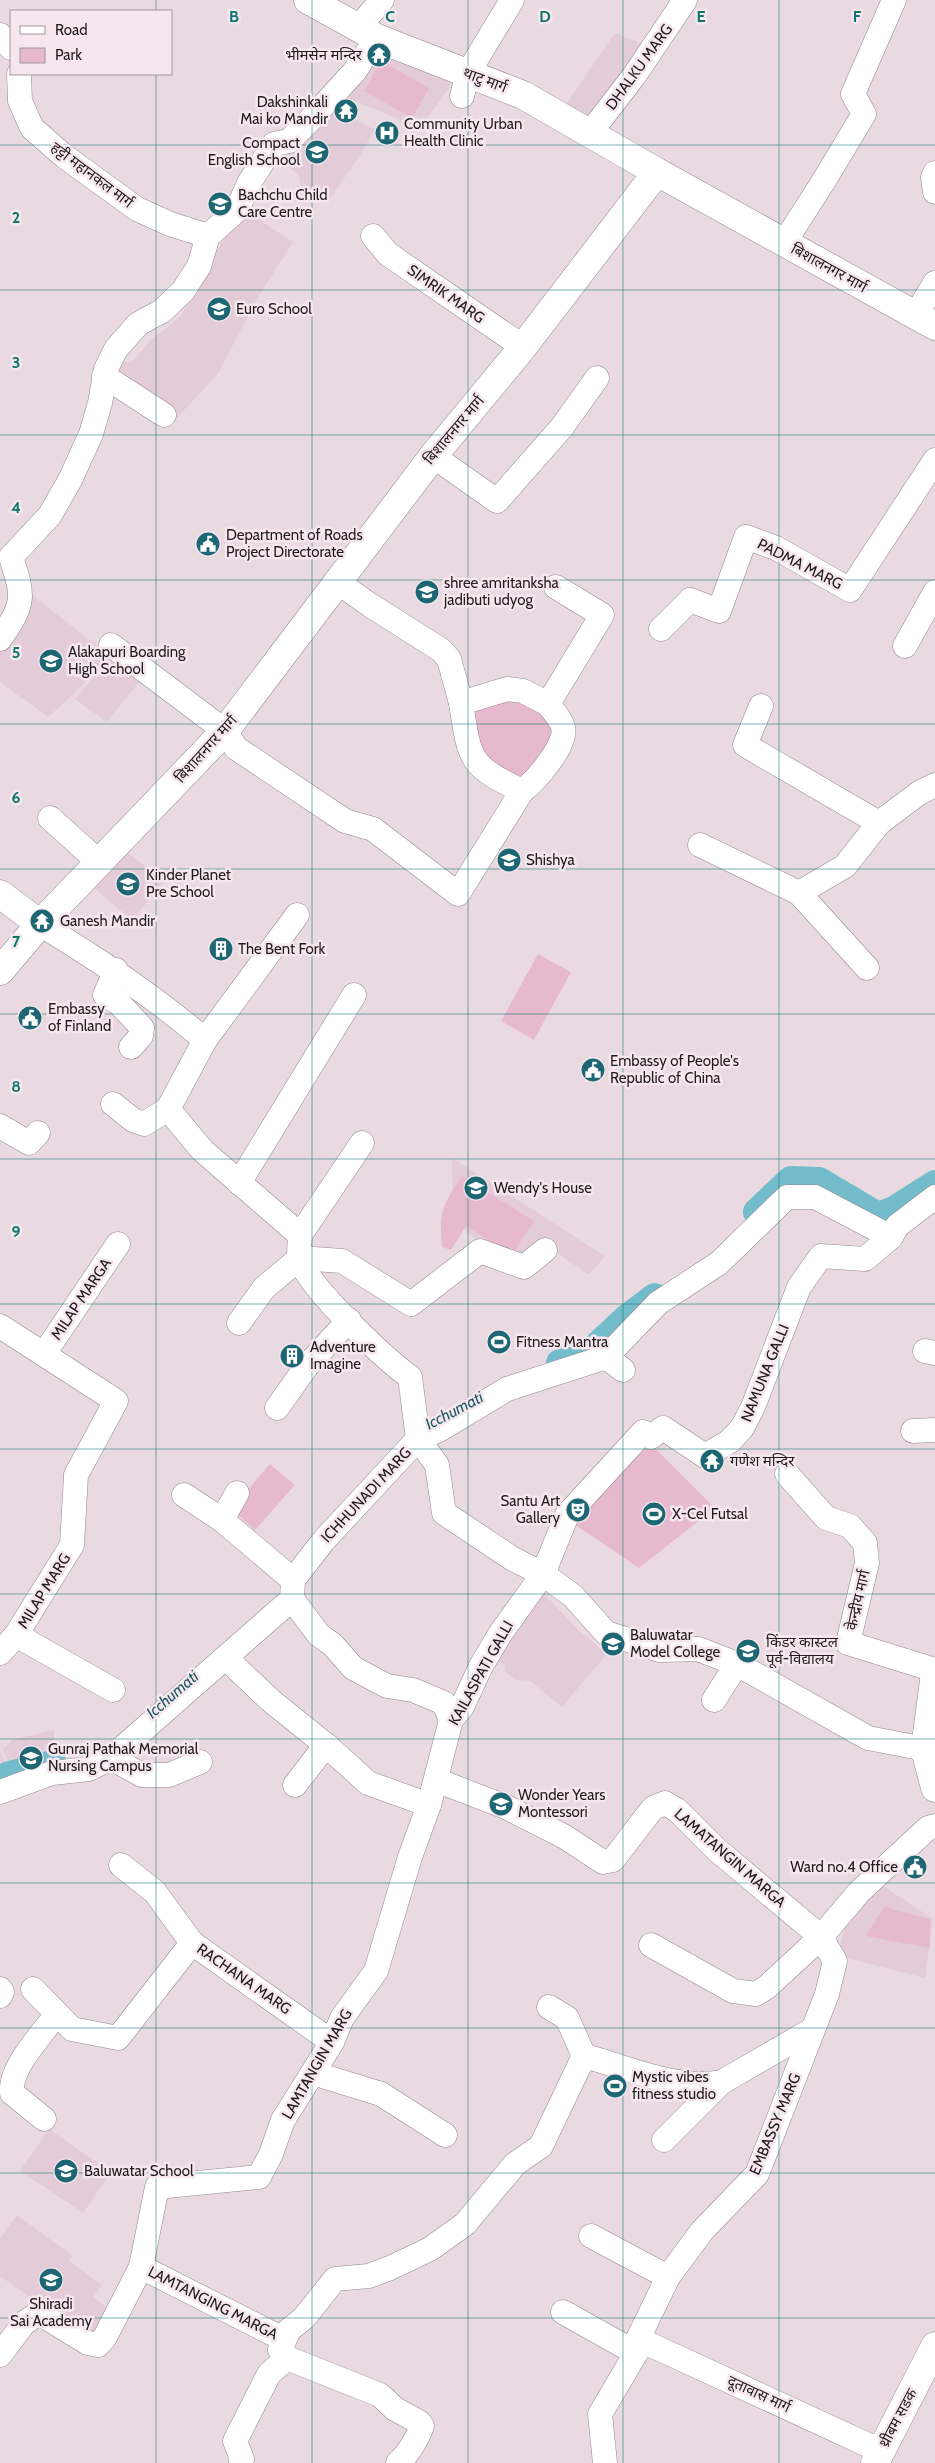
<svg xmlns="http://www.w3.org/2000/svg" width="935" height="2463" font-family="Cabin,'Noto Sans Devanagari',sans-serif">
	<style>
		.built { fill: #e3ccd7 }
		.green { fill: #e7b9cf }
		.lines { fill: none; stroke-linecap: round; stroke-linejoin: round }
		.river { stroke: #73bccb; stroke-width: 28 }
		.minor-casing { stroke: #95878e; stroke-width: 25 }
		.major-casing { stroke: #95878e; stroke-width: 29 }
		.minor { stroke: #fff; stroke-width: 24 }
		.major { stroke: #fff; stroke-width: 28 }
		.grid { fill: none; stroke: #0f766e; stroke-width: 1; stroke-opacity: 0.55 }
		.labels { text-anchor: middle; stroke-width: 5; stroke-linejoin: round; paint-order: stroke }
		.poi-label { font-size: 15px; fill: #211c1e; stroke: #f6e7ee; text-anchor: start }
		.street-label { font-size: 15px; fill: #211c1e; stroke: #f6e7ee }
		.water-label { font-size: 16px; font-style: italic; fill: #1a5863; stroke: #f6e7ee }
		.grid-label { font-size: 16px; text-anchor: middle; font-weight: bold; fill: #0f766e; stroke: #f6e7ee; stroke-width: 5; stroke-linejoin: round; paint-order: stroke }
	</style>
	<rect width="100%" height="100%" fill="#e9dae1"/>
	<g class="built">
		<path d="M615 33 652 48 588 120 564 107Z"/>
		<path d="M378 41 452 78 449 88 420 128 345 97Z"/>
		<path d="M329 102 368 127 375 129 359 157 326 204 300 184 298 174 272 155Z"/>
		<path d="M243 209 293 242 255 302 218 374 173 422 116 369 119 360 131 363 151 340 180 317 209 273 215 254Z"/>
		<path d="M32 595 109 655 76 692 48 717 0 682V647L19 622Z"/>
		<path d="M118 656 139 682 107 722 75 699 101 668Z"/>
		<path d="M125 850 164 882 132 920 92 886Z"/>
		<path d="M452 1158 605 1256 589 1275 546 1245 517 1263 474 1238 453 1219Z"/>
		<path d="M537 1586 578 1630 607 1654 562 1707 530 1681 516 1680 504 1671 506 1666 490 1656Z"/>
		<path d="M54 1730 55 1764 23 1768 0 1775V1751L7 1767 10 1765 3 1749 12 1740Z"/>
		<path d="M874 1880 933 1919 925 1978 838 1956 846 1920Z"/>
		<path d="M49 2129 111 2172 83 2213 20 2171Z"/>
		<path d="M17 2215 73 2256 69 2261 102 2285 93 2297 110 2310 88 2339 0 2276V2238Z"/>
	</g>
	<g class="green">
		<path d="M381 61 429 88 412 118 364 91Z"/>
		<path d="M502 696 539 705 557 735 524 780 484 764 474 721 476 711Z"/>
		<path d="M538 954 571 972 534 1040 501 1021Z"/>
		<path d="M462 1176 534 1221 512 1255 466 1226 451 1250 442 1247C439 1210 442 1207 462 1176Z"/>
		<path d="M651 1444 715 1508 639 1568 568 1520Z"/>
		<path d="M270 1464 295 1485 255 1530 231 1509Z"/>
		<path d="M884 1907 930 1919V1948L866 1936Z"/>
	</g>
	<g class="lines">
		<g class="river">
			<path d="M757 1212 791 1180 819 1181 878 1216 894 1210 935 1184"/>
			<path d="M560 1363 595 1348 626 1319 655 1297"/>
			<path d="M0 1782 9 1775 53 1764"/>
		</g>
		<defs>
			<g id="minor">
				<path d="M357 29 382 0"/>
				<path d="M0 35 11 48"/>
				<path d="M19 74 20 101 32 128 64 156 137 209 170 224 208 236"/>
				<path d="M462 96 468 73 512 0"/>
				<path d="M590 133 634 76 685 0"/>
				<path d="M935 173 933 177 935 192"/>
				<path d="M373 236 388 254 523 347"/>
				<path d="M784 243 825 179 864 114 853 94 894 0"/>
				<path d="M915 316 935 283"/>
				<path d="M104 376 164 415"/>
				<path d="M433 456 497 501 562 427 597 378"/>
				<path d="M336 581 370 605 441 650 449 659 461 703"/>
				<path d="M661 629 690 600 719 611 746 537 776 548 850 590 935 460"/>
				<path d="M0 639C25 603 24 597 11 557L50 515 70 480 91 434 100 403 106 369 116 349 138 324 162 311 183 291 199 266 208 236 237 210 249 183 274 144 289 141 312 118 354 72 377 38"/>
				<path d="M111 645 225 731 236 748 345 821 373 829 458 894 522 791C535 782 568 744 563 727 561 719 553 711 548 704L602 615 556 587"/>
				<path d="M905 646 935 592"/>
				<path d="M761 706 745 745 879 823"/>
				<path d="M522 791C468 765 470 760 461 703L507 689 523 691 548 704"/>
				<path d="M50 818 100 863"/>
				<path d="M700 845 799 893 845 866 879 823 919 793 935 785"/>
				<path d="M799 893 867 968"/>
				<path d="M40 924C100 961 151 994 205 1040L168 1109 202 1150 300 1235C300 1242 298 1252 300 1259 307 1286 385 1359 410 1377L418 1439 437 1465 444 1513 513 1559 543 1574 573 1596 606 1633 660 1650 698 1649 737 1664 868 1738 925 1749"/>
				<path d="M116 970 105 995 119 1003 142 1028 141 1036 131 1047"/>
				<path d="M205 1040 297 915"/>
				<path d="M113 1104 133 1120 144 1124 168 1109"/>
				<path d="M0 1126 29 1143 38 1133"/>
				<path d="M239 1183 354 995"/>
				<path d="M300 1235 362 1143"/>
				<path d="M239 1323 264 1288 300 1258 342 1261 411 1304 480 1251 524 1267 545 1250"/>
				<path d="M0 1326 116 1401 76 1475 72 1545 16 1635 0 1653"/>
				<path d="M925 1351 935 1353"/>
				<path d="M44 1354 118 1244"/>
				<path d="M606 1357 623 1370"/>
				<path d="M277 1408 306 1367 349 1320"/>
				<path d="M913 1431 935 1430"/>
				<path d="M787 1474 826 1518 850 1526 865 1543 867 1563 848 1643 935 1670"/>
				<path d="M237 1493 222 1520 293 1580"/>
				<path d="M184 1495 222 1520"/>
				<path d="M292 1599 319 1635 333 1645 353 1668 387 1686 413 1690 444 1703 451 1720"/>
				<path d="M16 1635 113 1690"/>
				<path d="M226 1658 270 1700 326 1745 368 1783 429 1805"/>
				<path d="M714 1700 737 1664"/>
				<path d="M111 1758 142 1775H169L200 1762"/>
				<path d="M436 1780 506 1807 565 1837 603 1862 613 1860 653 1808 665 1803 677 1810 717 1850 821 1937 767 1987 756 1994 733 1991 651 1945"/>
				<path d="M295 1785 326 1745"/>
				<path d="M0 1792 52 1773 89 1769 111 1758 292 1599 293 1580 324 1540 418 1439 439 1430 507 1389 606 1357 658 1303 719 1263 787 1197H815L891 1237 897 1226 935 1197"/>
				<path d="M121 1865 155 1892 192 1943 332 2042"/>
				<path d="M0 1989 2 1992 0 1996"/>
				<path d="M33 1989 72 2029 118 2038 192 1943"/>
				<path d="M549 2007 567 2018 584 2056"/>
				<path d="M313 2073 381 2094 445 2135"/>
				<path d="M44 2119 12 2093C9 2068 42 2034 57 2014"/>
				<path d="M664 2140 722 2082"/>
				<path d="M591 2236 668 2277"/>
				<path d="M141 2267 283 2339"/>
				<path d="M563 2312 636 2353"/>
				<path d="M638 2339 881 2451"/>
				<path d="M0 2355 24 2323 39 2313 88 2343 98 2345 105 2337 141 2267 157 2187 259 2177 271 2154 283 2120 332 2042 342 2018 376 1971 410 1857 429 1805 451 1720 462 1707 481 1666 500 1634 543 1574 567 1515 643 1432 651 1437 663 1428 705 1456 730 1441 742 1428 753 1407 799 1287 821 1256 865 1259 891 1237"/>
				<path d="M287 2358 380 2395 395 2409 419 2422 422 2426C417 2439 409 2453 398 2463"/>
				<path d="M241 2463 242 2459 235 2441 269 2374 287 2358 280 2350 289 2330 304 2318 335 2279 369 2276 390 2268 430 2249 465 2224 515 2164 541 2146 584 2056C628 2067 675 2091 722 2082L810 2031"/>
				<path d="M605 2463 600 2414 636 2353 638 2339 668 2277 702 2231 757 2174 827 1994 835 1961 821 1937 859 1892 928 1828 935 1826"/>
			</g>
			<g id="major">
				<path d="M308 0 377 38 523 95 657 172"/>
				<path d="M0 894 40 924"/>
				<path d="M0 971 40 924 225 731 433 456 523 347 657 172 935 326"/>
				<path d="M935 1673 925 1749 935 1788"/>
				<path d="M875 2463 935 2346"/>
			</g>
		</defs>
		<use href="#minor" class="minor-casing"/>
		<use href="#major" class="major-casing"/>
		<use href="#minor" class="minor"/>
		<use href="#major" class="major"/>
	</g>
	<path class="grid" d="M156 0V11M312 0V2463M468 0V2463M623 0V2463M779 0V2463M156 74V2463M0 145H935M0 290H935M0 435H935M0 580H935M0 724H935M0 869H935M0 1014H935M0 1159H935M0 1304H935M0 1449H935M0 1594H935M0 1739H935M0 1883H935M0 2028H935M0 2173H935M0 2318H935"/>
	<defs>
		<symbol id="temple-disc" viewBox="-11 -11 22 22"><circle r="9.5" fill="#1d6673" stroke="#f6e7ee"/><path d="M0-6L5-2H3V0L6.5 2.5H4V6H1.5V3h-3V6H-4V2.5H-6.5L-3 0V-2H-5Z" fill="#fff"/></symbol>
		<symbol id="hospital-disc" viewBox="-11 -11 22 22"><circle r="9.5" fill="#1d6673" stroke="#f6e7ee"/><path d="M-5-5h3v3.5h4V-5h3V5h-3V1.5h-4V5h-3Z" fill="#fff"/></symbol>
		<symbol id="school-disc" viewBox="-11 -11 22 22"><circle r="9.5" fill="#1d6673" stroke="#f6e7ee"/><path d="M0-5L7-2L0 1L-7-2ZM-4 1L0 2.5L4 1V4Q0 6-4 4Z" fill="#fff"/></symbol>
		<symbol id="civic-disc" viewBox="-11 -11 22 22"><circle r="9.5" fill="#1d6673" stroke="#f6e7ee"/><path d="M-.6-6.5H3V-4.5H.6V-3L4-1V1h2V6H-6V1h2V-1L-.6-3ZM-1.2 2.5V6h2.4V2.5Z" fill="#fff"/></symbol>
		<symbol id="building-disc" viewBox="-11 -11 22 22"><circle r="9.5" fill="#1d6673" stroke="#f6e7ee"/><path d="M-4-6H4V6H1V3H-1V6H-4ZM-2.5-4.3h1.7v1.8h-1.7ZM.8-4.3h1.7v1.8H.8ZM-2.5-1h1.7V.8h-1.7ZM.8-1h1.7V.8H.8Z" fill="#fff"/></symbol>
		<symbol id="stadium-disc" viewBox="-11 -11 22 22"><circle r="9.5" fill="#1d6673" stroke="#f6e7ee"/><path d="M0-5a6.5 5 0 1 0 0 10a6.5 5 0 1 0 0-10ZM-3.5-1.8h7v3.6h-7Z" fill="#fff"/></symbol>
		<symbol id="theatre-disc" viewBox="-11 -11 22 22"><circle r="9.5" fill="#1d6673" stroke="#f6e7ee"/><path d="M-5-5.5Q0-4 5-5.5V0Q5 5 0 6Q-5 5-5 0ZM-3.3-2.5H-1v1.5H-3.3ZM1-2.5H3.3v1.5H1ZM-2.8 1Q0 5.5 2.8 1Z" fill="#fff"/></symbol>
		<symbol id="university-disc" viewBox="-11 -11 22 22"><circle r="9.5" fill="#1d6673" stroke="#f6e7ee"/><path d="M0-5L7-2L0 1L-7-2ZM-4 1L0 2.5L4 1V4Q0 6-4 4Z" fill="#fff"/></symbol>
	</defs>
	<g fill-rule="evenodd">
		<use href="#temple-disc" x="365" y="41" width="28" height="28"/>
		<use href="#temple-disc" x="332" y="97" width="28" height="28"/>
		<use href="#hospital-disc" x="373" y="119" width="28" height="28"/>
		<use href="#school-disc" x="303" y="138" width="28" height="28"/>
		<use href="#school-disc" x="206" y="190" width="28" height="28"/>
		<use href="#school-disc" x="205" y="295" width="28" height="28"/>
		<use href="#civic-disc" x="194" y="530" width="28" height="28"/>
		<use href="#school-disc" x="413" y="578" width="28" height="28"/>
		<use href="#school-disc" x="37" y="647" width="28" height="28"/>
		<use href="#school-disc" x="495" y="846" width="28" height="28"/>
		<use href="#school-disc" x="114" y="870" width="28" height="28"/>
		<use href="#temple-disc" x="28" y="907" width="28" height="28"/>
		<use href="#building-disc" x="207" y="935" width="28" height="28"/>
		<use href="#civic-disc" x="16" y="1004" width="28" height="28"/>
		<use href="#civic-disc" x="579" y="1056" width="28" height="28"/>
		<use href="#school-disc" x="462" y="1174" width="28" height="28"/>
		<use href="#stadium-disc" x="485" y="1328" width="28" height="28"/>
		<use href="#building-disc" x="278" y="1342" width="28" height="28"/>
		<use href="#temple-disc" x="698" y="1447" width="28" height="28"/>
		<use href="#theatre-disc" x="564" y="1496" width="28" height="28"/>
		<use href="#stadium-disc" x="640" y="1500" width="28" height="28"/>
		<use href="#university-disc" x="599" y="1630" width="28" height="28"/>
		<use href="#school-disc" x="734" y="1637" width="28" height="28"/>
		<use href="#university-disc" x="17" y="1744" width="28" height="28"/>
		<use href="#school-disc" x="487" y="1790" width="28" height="28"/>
		<use href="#civic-disc" x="901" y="1853" width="28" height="28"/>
		<use href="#stadium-disc" x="601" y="2072" width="28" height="28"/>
		<use href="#school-disc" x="52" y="2157" width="28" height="28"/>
		<use href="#school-disc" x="37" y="2266" width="28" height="28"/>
	</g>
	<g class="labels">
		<g class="poi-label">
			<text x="362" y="60" text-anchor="end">भीमसेन मन्दिर</text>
			<text x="328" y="107" text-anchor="end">Dakshinkali<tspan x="328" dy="17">Mai ko Mandir</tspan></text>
			<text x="404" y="129">Community Urban<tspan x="404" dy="17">Health Clinic</tspan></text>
			<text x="300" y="148" text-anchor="end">Compact<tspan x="300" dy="17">English School</tspan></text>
			<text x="238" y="200">Bachchu Child<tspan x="238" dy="17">Care Centre</tspan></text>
			<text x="236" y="314">Euro School</text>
			<text x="226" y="540">Department of Roads<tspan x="226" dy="17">Project Directorate</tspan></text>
			<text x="444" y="588">shree amritanksha<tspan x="444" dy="17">jadibuti udyog</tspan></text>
			<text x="68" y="657">Alakapuri Boarding<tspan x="68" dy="17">High School</tspan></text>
			<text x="526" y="865">Shishya</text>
			<text x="146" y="880">Kinder Planet<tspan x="146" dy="17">Pre School</tspan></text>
			<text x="60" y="926">Ganesh Mandir</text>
			<text x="238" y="954">The Bent Fork</text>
			<text x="48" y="1014">Embassy<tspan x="48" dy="17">of Finland</tspan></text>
			<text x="610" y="1066">Embassy of People's<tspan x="610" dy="17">Republic of China</tspan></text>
			<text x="494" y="1193">Wendy's House</text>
			<text x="516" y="1347">Fitness Mantra</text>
			<text x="310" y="1352">Adventure<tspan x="310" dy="17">Imagine</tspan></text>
			<text x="730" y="1466">गणेश मन्दिर</text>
			<text x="560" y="1506" text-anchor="end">Santu Art<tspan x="560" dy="17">Gallery</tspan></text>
			<text x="672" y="1519">X-Cel Futsal</text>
			<text x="630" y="1640">Baluwatar<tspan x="630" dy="17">Model College</tspan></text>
			<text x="766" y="1647">किंडर कास्टल<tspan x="766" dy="17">पूर्व-विद्यालय</tspan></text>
			<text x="48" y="1754">Gunraj Pathak Memorial<tspan x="48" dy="17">Nursing Campus</tspan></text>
			<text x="518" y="1800">Wonder Years<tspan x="518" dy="17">Montessori</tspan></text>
			<text x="898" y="1872" text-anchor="end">Ward no.4 Office</text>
			<text x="632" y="2082">Mystic vibes<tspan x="632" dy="17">fitness studio</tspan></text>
			<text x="84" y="2176">Baluwatar School</text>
			<text x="51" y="2309" text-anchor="middle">Shiradi<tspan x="51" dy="17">Sai Academy</tspan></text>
		</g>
		<g class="street-label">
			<text transform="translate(639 67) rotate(-54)" y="5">DHALKU MARG</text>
			<text transform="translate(485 80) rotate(21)" y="5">थाटु मार्ग</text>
			<text transform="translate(92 175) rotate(37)" y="5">हट्टी महानकल मार्ग</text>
			<text transform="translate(829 268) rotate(29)" y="5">बिशालनगर मार्ग</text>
			<text transform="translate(446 294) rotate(35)" y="5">SIMRIK MARG</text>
			<text transform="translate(454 430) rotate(-50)" y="5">बिशालनगर मार्ग</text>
			<text transform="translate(800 564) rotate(27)" y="5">PADMA MARG</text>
			<text transform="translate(206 749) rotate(-48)" y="5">बिशालनगर मार्ग</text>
			<text transform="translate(81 1299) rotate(-56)" y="5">MILAP MARGA</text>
			<text transform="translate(765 1373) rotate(-68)" y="5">NAMUNA GALLI</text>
			<text transform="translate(366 1495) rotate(-47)" y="5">ICHHUNADI MARG</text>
			<text transform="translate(44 1591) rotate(-58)" y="5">MILAP MARG</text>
			<text transform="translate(858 1600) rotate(-77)" y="5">केन्द्रीय मार्ग</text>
			<text transform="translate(481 1673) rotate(-61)" y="5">KAILASPATI GALLI</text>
			<text transform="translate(730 1858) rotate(41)" y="5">LAMATANGIN MARGA</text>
			<text transform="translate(244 1979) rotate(35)" y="5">RACHANA MARG</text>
			<text transform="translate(317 2064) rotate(-60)" y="5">LAMTANGIN MARG</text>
			<text transform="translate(775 2124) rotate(-67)" y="5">EMBASSY MARG</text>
			<text transform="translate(213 2303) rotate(27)" y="5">LAMTANGING MARGA</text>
			<text transform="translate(759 2394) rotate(25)" y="5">दूतावास मार्ग</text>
			<text transform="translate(898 2418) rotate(-62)" y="5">थ्रीबम सडक</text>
		</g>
		<g class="water-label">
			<text transform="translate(454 1410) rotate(-28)" y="6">Icchumati</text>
			<text transform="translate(172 1694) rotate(-41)" y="6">Icchumati</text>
		</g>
	</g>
	<g class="grid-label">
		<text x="234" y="22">B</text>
		<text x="390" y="22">C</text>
		<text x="545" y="22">D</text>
		<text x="701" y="22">E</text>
		<text x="857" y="22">F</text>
		<text x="16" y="223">2</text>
		<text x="16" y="368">3</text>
		<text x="16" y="513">4</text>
		<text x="16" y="658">5</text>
		<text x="16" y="803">6</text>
		<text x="16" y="947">7</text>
		<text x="16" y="1092">8</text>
		<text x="16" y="1237">9</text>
	</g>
	<rect x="10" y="10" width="162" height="65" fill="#f6e7ee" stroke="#a1969b"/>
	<rect x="20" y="26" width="25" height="8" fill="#ffffff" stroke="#a1969b"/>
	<text x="55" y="35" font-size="15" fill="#211c1e">Road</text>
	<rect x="20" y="48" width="25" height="15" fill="#e7b9cf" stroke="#a1969b"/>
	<text x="55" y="60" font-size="15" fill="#211c1e">Park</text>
</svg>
